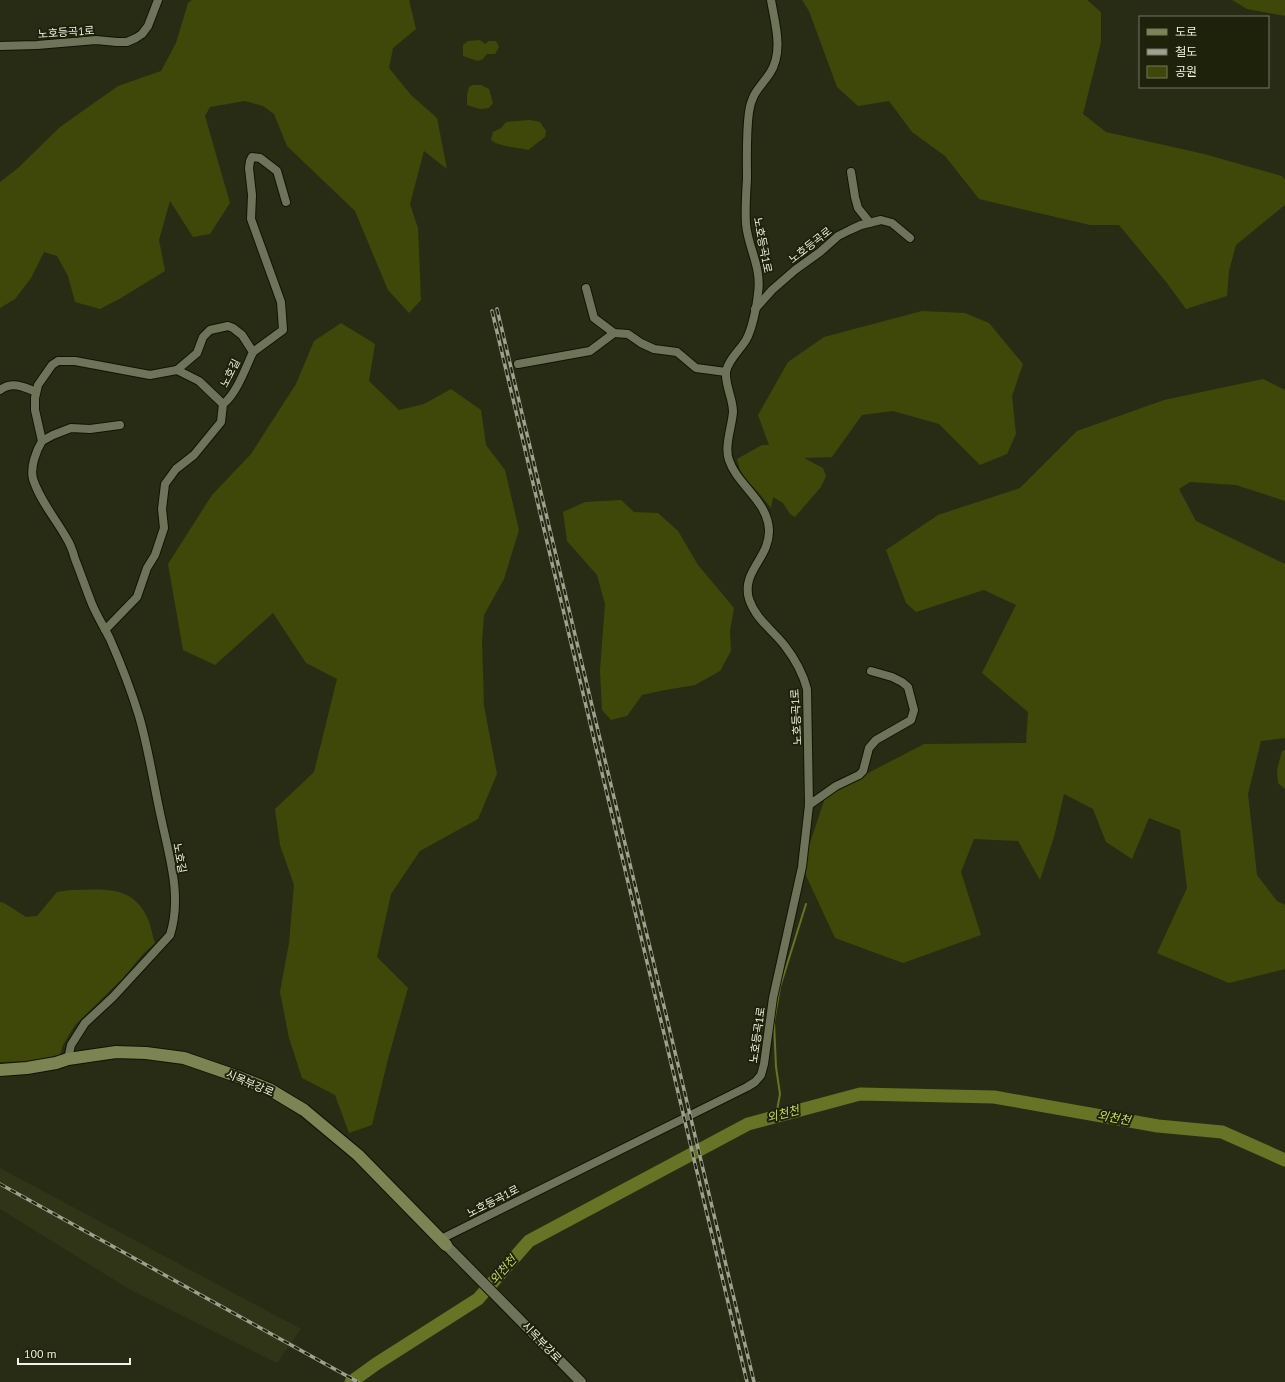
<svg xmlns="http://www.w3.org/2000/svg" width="1285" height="1382" font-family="'PT Sans','Noto Sans KR',sans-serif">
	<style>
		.built { fill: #2f3516 }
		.green { fill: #3f4809 }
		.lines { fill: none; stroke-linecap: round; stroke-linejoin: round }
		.stream { stroke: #677425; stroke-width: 2 }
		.river { stroke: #677425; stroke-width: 13 }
		.minor-casing { stroke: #111401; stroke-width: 10 }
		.tertiary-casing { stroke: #111401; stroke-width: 12 }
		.secondary-casing { stroke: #111401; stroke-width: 14 }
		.minor { stroke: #6e745a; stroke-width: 8 }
		.tertiary { stroke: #6e745a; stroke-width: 10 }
		.secondary { stroke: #7b8452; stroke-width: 12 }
		.rail-casing { stroke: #9da18f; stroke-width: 3.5 }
		.rail { stroke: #1e220b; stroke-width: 2; stroke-dasharray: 6; stroke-linecap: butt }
		.labels { text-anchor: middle; stroke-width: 4; stroke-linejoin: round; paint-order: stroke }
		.street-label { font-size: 11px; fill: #eff3e4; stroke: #1e220b }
		.water-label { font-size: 12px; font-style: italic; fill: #c5db56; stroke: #1e220b }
	</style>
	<rect width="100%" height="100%" fill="#282c14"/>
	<path class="built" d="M0 1168 301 1329 277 1363 129 1289 0 1209Z"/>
	<g class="green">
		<path d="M192 0H409L416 29 393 48 389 68 411 95 437 118 447 169 424 151 410 204 418 228 421 300 409 313 388 290 355 211 287 146 274 114 263 106 245 101 210 107 205 116 230 203 210 234 193 237 170 201 159 240 165 271 121 298 100 309 75 302 68 276 57 256 44 252 31 278 15 299 0 308V182L18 168 60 127 118 86 161 71 176 43 188 3Z"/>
		<path d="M802 0H1087L1101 12V42L1083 114 1106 132 1204 154 1282 176 1285 180V205L1236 245 1229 271 1227 296 1186 309 1167 283 1119 225H1090L979 199 945 156 912 132 889 101 858 106 837 87 809 11Z"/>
		<path d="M1232 0H1285V16L1247 9Z"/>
		<path d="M480 40 485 44 489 41H496L499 47 495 54H487L483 59 478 61 463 56V45L468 41Z"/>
		<path d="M473 85H481L489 89 493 103 489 108 480 109 467 105V95L469 87Z"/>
		<path d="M530 120 540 122 546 131 545 137 528 150C515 146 502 148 491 140L493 132 501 128 506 122Z"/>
		<path d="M922 311 965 313 989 323 1023 364 1012 396 1016 434 1007 454 980 465 939 424 893 411 862 415 832 457 804 458 823 468 826 476 821 487 795 517 790 514 783 503 773 497 771 508 758 492 741 474 737 459 762 445H769L758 415 788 362 824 337Z"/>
		<path d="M341 323 375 344 369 381 399 410 424 404 451 389 481 410 486 445 505 470 519 530 504 579 484 615 482 641 484 706 497 774 478 819 420 851 391 894 377 957 408 988 388 1059 372 1125 349 1133 335 1095 302 1078 289 1038 280 992 289 943 294 885 280 845 275 809 314 772 337 679 306 663 273 613 215 665 183 650 168 564 212 495 251 454 296 384 314 341Z"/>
		<path d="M1263 379 1285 390V501L1236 485 1190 482 1179 489 1196 521 1285 564V738L1261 741 1248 794 1257 875 1277 901 1285 905V969L1229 983 1157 953 1187 888 1180 830 1149 818 1132 859 1106 842 1093 809 1064 794 1054 837 1040 880 1018 841 974 839 961 872 981 935 903 963 835 938 802 867 826 795 924 744 1026 743 1028 712 982 673 1016 605 984 590 916 612 906 603 886 550 938 515 1020 488 1077 431 1164 400Z"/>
		<path d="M621 500 634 512 658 513 678 531 698 565 734 608 730 631 731 651 720 671 695 685 660 691 642 695 627 716 611 720 602 710 600 670 605 604 597 575 567 541 563 512 585 502Z"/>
		<path d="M1285 750V789L1278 783 1277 770 1282 751Z"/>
		<path d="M71 890C102 890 131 884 147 917 151 925 152 935 155 943L143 954 122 979 75 1025 63 1045 60 1055 35 1061 0 1062V902L4 903 26 917 37 916 57 892Z"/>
	</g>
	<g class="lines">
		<path class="stream" d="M776 1116 780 1094 776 1067 774 1022 780 987 806 904"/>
		<path class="river" d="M351 1382 376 1364 478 1299 529 1241 748 1124 860 1094 994 1097 1158 1126 1222 1132 1285 1160"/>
		<defs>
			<g id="minor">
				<path d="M0 46 37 45 96 40 117 42H127L136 38 142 34 148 26 158 0"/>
				<path d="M851 172 855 197 858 208 870 223"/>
				<path d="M586 288 594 318 614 333 628 334 641 343 654 349 677 352 696 368 726 372"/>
				<path d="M755 309 772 290 795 270 820 252 838 236 850 230 861 225 881 220 892 223 910 238"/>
				<path d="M253 352 283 330 281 302 251 219 252 195 249 168 250 161 252 157 260 158 277 171 286 202"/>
				<path d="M518 364 590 351 614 333"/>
				<path d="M177 370 199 381 223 404"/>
				<path d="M0 390C12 381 24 387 36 392"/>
				<path d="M42 441 53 435 71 428 90 429 120 425"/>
				<path d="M809 805 836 786 859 775 863 771 869 748 876 740 911 720 914 710 908 687 902 682 892 677 871 671"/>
				<path d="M68 1059 71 1045 85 1023 113 997 170 935C182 898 170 859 162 822 154 787 149 750 139 716 131 690 121 664 110 639 104 627 97 616 92 604 86 589 81 574 75 559 73 552 71 545 67 539 56 519 40 501 33 479 30 467 36 451 42 441L35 410V398L38 385 52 365 58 361H75L150 375 166 372 177 370 197 353 203 337 210 330 228 326 233 328 242 335 253 352C246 367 236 395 223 404L221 422 194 455 176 469 165 484 162 509 164 528 155 555 147 568 137 597 105 630"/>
				<path d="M441 1239 747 1087 755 1082 761 1075 764 1064 773 998 802 867 809 805 807 689C803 674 795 659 785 646 773 630 756 620 749 599 741 571 770 558 769 530 768 501 737 485 729 460 724 447 732 426 733 412 733 398 725 386 726 372 728 360 740 350 746 340 752 330 757 305 758 293 762 267 748 248 746 224 745 209 746 194 747 179 747 157 746 134 749 112 752 92 760 88 770 73 784 51 775 24 771 0"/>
			</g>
			<path id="tertiary" d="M446 1245 581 1382"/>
			<path id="secondary" d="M0 1070 27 1068 56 1063 68 1059 116 1052 146 1053 184 1058 239 1077 269 1089 304 1110 358 1155 446 1245"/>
		</defs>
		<use href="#minor" class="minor-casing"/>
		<use href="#tertiary" class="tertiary-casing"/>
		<use href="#secondary" class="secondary-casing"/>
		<use href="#minor" class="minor"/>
		<use href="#tertiary" class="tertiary"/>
		<use href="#secondary" class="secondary"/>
		<defs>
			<g id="rail">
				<path d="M497 309 754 1382"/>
				<path d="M492 311 747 1382"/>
				<path d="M0 1184 358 1382"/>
			</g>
		</defs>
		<use href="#rail" class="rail-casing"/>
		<use href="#rail" class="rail"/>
	</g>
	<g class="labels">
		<g class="street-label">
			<text transform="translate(66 32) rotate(-4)" y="4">노호등곡1로</text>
			<text transform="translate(763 245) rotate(79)" y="4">노호등곡1로</text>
			<text transform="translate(810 245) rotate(-38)" y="4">노호등곡로</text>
			<text transform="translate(230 373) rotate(-63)" y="4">노호길</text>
			<text transform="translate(796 717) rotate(-93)" y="4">노호등곡1로</text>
			<text transform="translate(180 858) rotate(79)" y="4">노호길</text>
			<text transform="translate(757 1035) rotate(-82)" y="4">노호등곡1로</text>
			<text transform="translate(250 1083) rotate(23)" y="4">시목부강로</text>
			<text transform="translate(493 1201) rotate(-27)" y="4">노호등곡1로</text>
			<text transform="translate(542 1342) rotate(46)" y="4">시목부강로</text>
		</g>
		<g class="water-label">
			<text transform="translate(783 1114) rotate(-15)" y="4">외천천</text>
			<text transform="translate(1114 1118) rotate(10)" y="4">외천천</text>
			<text transform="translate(503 1270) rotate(-49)" y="4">외천천</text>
		</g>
	</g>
	<rect x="1139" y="16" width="130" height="72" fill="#1e220b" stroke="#727662"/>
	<rect x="1147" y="29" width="20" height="6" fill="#7b8452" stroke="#727662"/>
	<text x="1175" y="36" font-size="12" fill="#eff3e4">도로</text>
	<rect x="1147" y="49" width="20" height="6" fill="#9da18f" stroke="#727662"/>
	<text x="1175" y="56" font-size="12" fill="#eff3e4">철도</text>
	<rect x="1147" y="66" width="20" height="12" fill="#3f4809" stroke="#727662"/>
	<text x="1175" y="76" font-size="12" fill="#eff3e4">공원</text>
	<path d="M18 1358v6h112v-6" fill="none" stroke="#eff3e4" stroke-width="2"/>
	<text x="24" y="1358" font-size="12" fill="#eff3e4" stroke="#1e220b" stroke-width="3" paint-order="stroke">100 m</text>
</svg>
